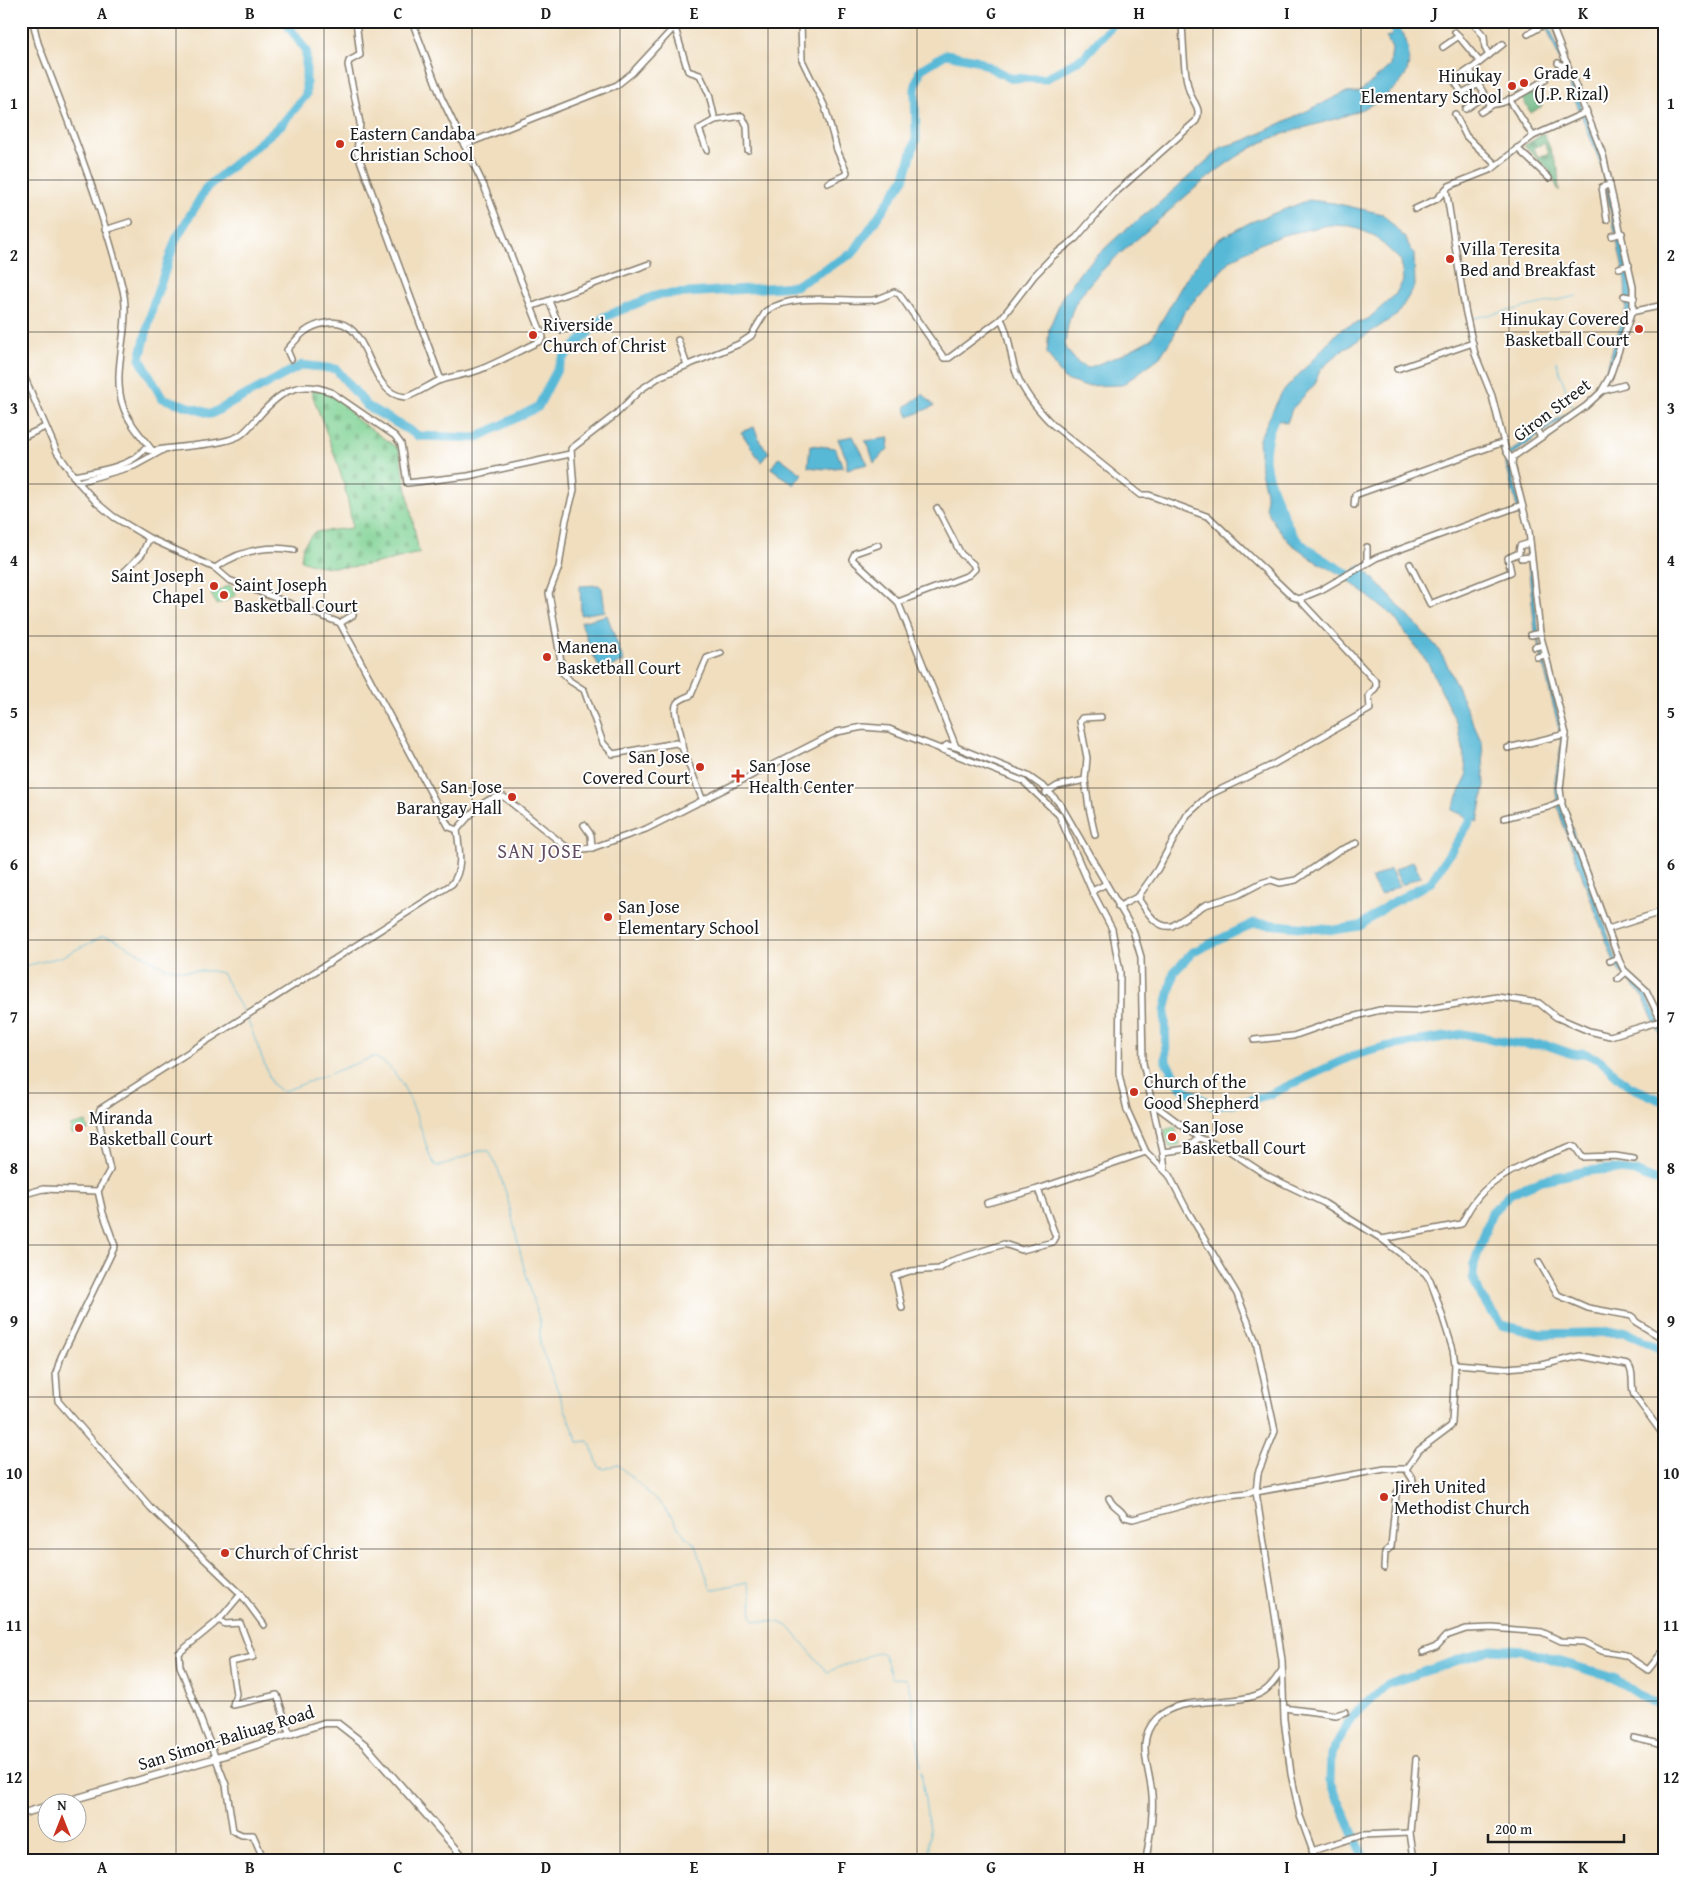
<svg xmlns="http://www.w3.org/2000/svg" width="1685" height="1881" font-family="'Gentium Book Plus',serif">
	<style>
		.forest { fill: url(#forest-firs); stroke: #42684d; fill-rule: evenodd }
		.cemetery { fill: url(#cemetery-stones); stroke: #4e7758 }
		.pitch { fill: #80d294; stroke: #4e7758 }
		.water { fill: #58b9d7; stroke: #3a6a7a }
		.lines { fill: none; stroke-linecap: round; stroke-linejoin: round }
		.stream { stroke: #58b9d7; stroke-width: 1 }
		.river { stroke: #58b9d7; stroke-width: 9 }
		.minor-casing { stroke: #867d6e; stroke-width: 8 }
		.major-casing { stroke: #867d6e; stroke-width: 9 }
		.minor { stroke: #fff; stroke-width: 5 }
		.major { stroke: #fff; stroke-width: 6 }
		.grid { fill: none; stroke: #1c1c1c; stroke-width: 1; stroke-opacity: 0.55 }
		.poi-dot { fill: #c8321e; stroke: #fff; stroke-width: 2 }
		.labels { text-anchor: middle; stroke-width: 4; stroke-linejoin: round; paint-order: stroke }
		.poi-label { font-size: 18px; fill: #1c1c1c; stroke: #fff; text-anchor: start }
		.street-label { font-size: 18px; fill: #1c1c1c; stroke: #fff }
		.quarter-label { font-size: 20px; letter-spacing: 1px; fill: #634e61; stroke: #fff }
		.neatline { fill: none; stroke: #1c1c1c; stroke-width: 2 }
		.grid-label { font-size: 16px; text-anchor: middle; font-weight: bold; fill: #1c1c1c }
	</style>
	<defs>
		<pattern id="forest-firs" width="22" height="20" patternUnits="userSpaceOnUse" patternTransform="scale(1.25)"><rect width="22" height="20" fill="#68b47e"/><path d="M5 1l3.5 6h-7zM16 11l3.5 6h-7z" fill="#559266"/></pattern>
		<pattern id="cemetery-stones" width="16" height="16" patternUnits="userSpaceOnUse" patternTransform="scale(1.25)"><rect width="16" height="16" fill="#80d294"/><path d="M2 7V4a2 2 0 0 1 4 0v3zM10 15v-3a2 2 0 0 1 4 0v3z" fill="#6eb47f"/></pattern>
	</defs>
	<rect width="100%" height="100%" fill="#fff"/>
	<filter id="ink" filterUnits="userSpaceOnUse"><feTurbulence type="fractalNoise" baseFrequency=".02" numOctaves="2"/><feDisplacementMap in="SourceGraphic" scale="10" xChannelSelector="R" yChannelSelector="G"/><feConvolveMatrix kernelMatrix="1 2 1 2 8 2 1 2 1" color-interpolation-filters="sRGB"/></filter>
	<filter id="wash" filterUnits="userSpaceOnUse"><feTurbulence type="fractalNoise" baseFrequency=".0096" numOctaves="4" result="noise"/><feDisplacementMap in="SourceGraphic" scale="20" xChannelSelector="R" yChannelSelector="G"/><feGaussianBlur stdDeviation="1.12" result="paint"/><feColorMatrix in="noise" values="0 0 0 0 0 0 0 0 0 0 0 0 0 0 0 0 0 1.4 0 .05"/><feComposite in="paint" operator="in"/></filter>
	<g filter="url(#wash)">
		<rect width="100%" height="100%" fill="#f0debf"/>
		<g class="forest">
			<path d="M1532 88 1542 106 1531 113 1519 94Z"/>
			<path d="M1544 133 1558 169 1559 191 1553 179 1547 174 1550 171 1524 146ZM1544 143 1549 153 1538 157 1534 148Z"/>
		</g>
		<path class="cemetery" d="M322 390 339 398 356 419 399 449 419 553C381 562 339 576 301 560L303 546 314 532 352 528C348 483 326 433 311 391Z"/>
		<g class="pitch">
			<path d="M230 585 236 595 217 605 211 594Z"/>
			<path d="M86 1122 88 1130 72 1134 70 1126Z"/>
			<path d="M1175 1127 1180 1144 1170 1148 1164 1130Z"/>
		</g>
		<g class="water">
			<path d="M1544 21H1547L1599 149 1632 289 1631 308 1611 368 1598 393 1512 455 1509 458 1510 463 1528 541 1540 643 1563 733 1558 787 1617 961 1643 989 1664 1030V1039C1653 1025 1650 1009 1641 994 1634 983 1622 977 1615 965L1561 818 1557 803 1555 781 1561 745 1560 733 1535 631 1526 543 1504 456 1596 393 1606 370 1626 308 1625 279 1601 165Z"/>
			<path d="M1403 33C1410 49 1413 69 1400 83 1366 119 1314 121 1270 139 1223 159 1181 201 1143 234 1120 254 1094 274 1077 301 1069 314 1066 333 1065 348L1079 364 1088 368 1121 355 1151 339 1187 277 1215 241 1251 222 1309 200 1334 203 1383 214 1404 237 1414 254 1415 286 1397 315 1340 352 1320 370 1315 384 1292 409 1287 423 1274 418C1257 456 1266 478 1283 514 1287 521 1290 532 1295 538 1309 554 1332 564 1350 574L1360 564 1436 646 1446 662 1482 743 1485 785 1478 822 1452 810 1467 776 1462 743 1457 724 1428 663 1393 616 1340 574 1315 561 1289 542 1274 523 1266 508V493L1261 471 1259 439 1281 394 1341 329 1368 319 1395 295 1403 281 1401 261 1375 236 1351 226 1328 225 1283 235 1255 246 1231 260 1184 312 1174 335 1160 357 1122 385 1083 386 1064 379 1047 353 1049 329 1062 297 1082 270 1117 237 1158 204 1222 147 1246 140 1344 93 1360 92 1390 66 1392 49 1386 37Z"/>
			<path d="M923 394 934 406 909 417 905 407Z"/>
			<path d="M754 427 760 442 769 452 761 462 741 432Z"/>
			<path d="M853 436 868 464 847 469V460L838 439Z"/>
			<path d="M889 438 888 449 874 463 868 444 864 441Z"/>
			<path d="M810 445 835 448 843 467 825 469 808 467Z"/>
			<path d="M779 457 802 474 794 485 771 468Z"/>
			<path d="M599 585 602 588 605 611 581 615 580 586Z"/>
			<path d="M607 615 624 662 601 670 592 653 581 622Z"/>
			<path d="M1413 861 1421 876 1402 885 1394 870Z"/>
			<path d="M1390 869 1399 886 1380 895 1371 879Z"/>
		</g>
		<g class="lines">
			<g class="stream">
				<path d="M1470 319 1577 296"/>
				<path d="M1556 361 1573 410"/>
				<path d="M21 967 61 957 102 937 114 939 164 967 186 971H211L222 973 245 1015"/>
				<path d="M247 1018 272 1084 282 1092 373 1057C404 1065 421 1129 430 1157L436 1166H441L479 1151H489L498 1169 507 1196 523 1264 540 1322V1345L578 1442 589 1441 599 1467 605 1469 617 1464 663 1506 686 1537 696 1545 711 1590 747 1582 752 1601 751 1616 755 1621 779 1622 788 1626 827 1672 878 1652 884 1654 892 1678 907 1679"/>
				<path d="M907 1682 912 1699 921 1766"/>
				<path d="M921 1771 929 1829V1860"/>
			</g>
			<g class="river">
				<path d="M285 21 306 51V95L282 124 207 187 176 239 153 305 140 359 162 398 211 414 302 365 336 369 367 406 419 436 476 438 538 407 563 358 604 317 657 295 795 286 853 253 904 179 916 139 915 89 920 70 946 54 976 60 1010 78 1045 79 1084 57 1116 21"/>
				<path d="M1392 21 1401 45"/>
				<path d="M1276 414C1258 453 1264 473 1282 511 1286 520 1289 532 1296 539 1313 556 1336 566 1356 579"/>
				<path d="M1474 809 1469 823 1431 882 1388 905 1360 926 1334 930 1254 923 1193 952 1174 972 1165 1011 1166 1062 1182 1088 1212 1105 1242 1102 1271 1094 1352 1056 1384 1047 1463 1034 1519 1044 1547 1045 1572 1054 1584 1053 1600 1060 1627 1085 1664 1102"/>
				<path d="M1664 1184 1635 1172 1612 1169 1587 1171 1542 1180 1511 1193 1492 1212 1474 1264 1473 1277 1481 1297 1502 1325 1540 1334 1626 1332 1664 1351"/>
				<path d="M1365 1860 1330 1781 1331 1754 1351 1718 1387 1684 1491 1649 1525 1651 1614 1678 1646 1699 1664 1707"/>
			</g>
		</g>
	</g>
	<g filter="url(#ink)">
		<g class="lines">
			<defs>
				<g id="minor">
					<path d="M36 21 34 26 38 43C69 123 101 203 122 286 133 326 110 368 123 406 128 422 142 437 152 450"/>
					<path d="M356 21 360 55 349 61 348 65 360 123 357 152 441 380"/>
					<path d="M801 21 802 60 825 107 837 150 847 172 845 175 828 183"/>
					<path d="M1471 21 1484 36 1485 48 1489 55"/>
					<path d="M1550 21 1603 155 1633 287V308L1610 376 1601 392 1586 406 1513 457 1512 464 1529 531 1540 633 1566 734 1560 789 1562 805 1619 960 1624 970 1646 990 1664 1027"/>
					<path d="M675 28 687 68 688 71 700 75 709 94 715 120 699 129 707 150"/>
					<path d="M1455 32 1480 62"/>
					<path d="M1528 34 1550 21"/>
					<path d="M1503 44 1470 70 1490 104C1504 107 1532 87 1545 80"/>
					<path d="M1443 47 1459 36"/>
					<path d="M1558 63 1562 66 1567 63"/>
					<path d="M1450 74 1462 93"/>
					<path d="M1454 80 1470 69"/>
					<path d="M1460 94 1479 84"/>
					<path d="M1509 99 1533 136"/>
					<path d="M1466 109 1485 96"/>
					<path d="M1481 112 1492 105"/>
					<path d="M1455 114 1466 136 1496 165"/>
					<path d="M715 120 742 116 747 126 748 150"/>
					<path d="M464 145 617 85 632 73 680 21"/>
					<path d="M1517 148 1549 178"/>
					<path d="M1446 189 1465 309 1475 354 1492 396 1506 451 1512 460"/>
					<path d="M1415 209 1437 199 1449 186 1492 169 1533 136 1587 112"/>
					<path d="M1607 220 1602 187 1610 185"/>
					<path d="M105 230 130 222"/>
					<path d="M1612 236 1622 233"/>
					<path d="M1619 268 1629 265"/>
					<path d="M1624 296 1634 298"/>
					<path d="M549 301 561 330"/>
					<path d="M533 306 649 264"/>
					<path d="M1631 312 1664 305"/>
					<path d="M1001 319C1011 337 1009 356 1017 375 1024 393 1039 411 1053 425L1140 495H1149L1209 517 1293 597 1299 599 1321 590 1376 558 1522 505"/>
					<path d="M678 340 687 365"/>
					<path d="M291 359 287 350C299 336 307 326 326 323 373 314 364 394 405 397 411 397 431 384 438 381 451 376 466 375 479 370 500 362 520 350 540 341L543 337 484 186 441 97 412 21"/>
					<path d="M21 369 57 452 78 482 97 503 114 517 149 538 215 568 229 580 340 623 449 827 457 830"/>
					<path d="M1397 369 1473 343"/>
					<path d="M1602 391 1624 385"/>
					<path d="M1536 429 1541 437"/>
					<path d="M21 438 45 427"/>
					<path d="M73 476C93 472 133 467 144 449L152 451C178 445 216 447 239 436 246 432 253 423 258 417 280 392 297 379 331 392L395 436 401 444 407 483 468 476 570 454"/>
					<path d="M78 482 134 466 163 450"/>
					<path d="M1354 505 1355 495 1504 442"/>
					<path d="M878 545 855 553 852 559 898 602 956 747"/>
					<path d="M1367 547V562"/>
					<path d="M1521 558 1531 557"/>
					<path d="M1410 564 1430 604 1511 572 1508 558 1519 553 1520 546 1530 543"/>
					<path d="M215 568C239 551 265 545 294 550"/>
					<path d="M121 575 142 554 149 538"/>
					<path d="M1299 599 1376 682V687L1369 696 1370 709 1272 765 1209 795 1187 815 1157 870 1140 894 1139 900C1147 911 1156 929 1172 926L1205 905 1238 895 1261 883 1271 880 1280 883 1296 880 1338 851 1357 843"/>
					<path d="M898 602 969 575 975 569 973 564 961 554 937 508"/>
					<path d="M340 623 353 615"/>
					<path d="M1531 635 1540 633"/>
					<path d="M1535 647 1543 645"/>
					<path d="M1537 657 1545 655"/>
					<path d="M682 747 676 743 613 754 603 743 584 690 570 681 563 673 549 593 559 567 566 520 574 490 571 449 615 415 640 390 661 376 739 344 751 336 766 311C793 292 842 302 873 300 880 299 888 295 894 292L899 294 944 358H949L1001 319 1034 276 1053 256 1076 238 1114 194 1196 121C1202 109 1194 104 1190 93 1183 73 1184 47 1182 26L1185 21"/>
					<path d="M1508 748 1566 734"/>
					<path d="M941 750 947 745 956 747 1028 776 1045 788 1060 804 1133 930 1141 957 1143 1063 1163 1152"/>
					<path d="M1046 793 1057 786 1085 780"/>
					<path d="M703 801 682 747C684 735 671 712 677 703 680 699 687 697 691 695L707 658 721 653"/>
					<path d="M1504 818 1548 807 1562 801"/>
					<path d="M584 825 591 835 592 848"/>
					<path d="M1095 835 1089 808 1085 780 1087 758 1080 721 1082 718 1101 717"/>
					<path d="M1092 891 1106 884"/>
					<path d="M1118 907 1139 896"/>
					<path d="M1608 929 1664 911"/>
					<path d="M1610 961 1618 958"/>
					<path d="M1618 979 1626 972"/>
					<path d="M1254 1040 1293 1036 1336 1021 1380 1010 1416 1011 1497 997 1539 1003 1556 1017 1589 1031 1610 1036 1661 1021"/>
					<path d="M1153 1104 1199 1138"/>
					<path d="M1165 1169 1163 1152 1186 1149 1199 1138 1225 1148 1266 1175 1324 1203 1382 1239 1425 1273 1430 1280 1436 1296 1453 1350 1455 1364 1452 1423 1451 1426 1419 1450 1406 1469 1413 1480V1485L1408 1488 1401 1487 1396 1494 1391 1547 1385 1552 1384 1568"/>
					<path d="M98 1191 103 1213 115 1246 61 1357 56 1373 58 1401 151 1508 241 1594 264 1625"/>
					<path d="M21 1195 43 1189 98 1191 110 1170 98 1116 100 1109 452 884C464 868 459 849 457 830 467 818 486 794 504 797L565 846 573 850 592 848 646 829 837 732 863 727 889 729 1023 781 1059 815 1092 891 1112 929 1120 972 1119 1074 1127 1110 1146 1152 1169 1175 1187 1210 1237 1294 1256 1342 1275 1431 1258 1473 1256 1492 1282 1660 1284 1719 1291 1774 1300 1816 1316 1860"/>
					<path d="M987 1203 1038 1189 1146 1152"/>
					<path d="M1382 1239 1461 1224C1466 1216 1469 1208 1475 1201 1493 1175 1542 1156 1571 1146L1575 1147 1582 1157 1615 1156 1634 1159"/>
					<path d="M1539 1262 1558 1295 1588 1308 1632 1316 1636 1322 1664 1339"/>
					<path d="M902 1308 895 1276 910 1271 939 1269 951 1261 1004 1244 1022 1250 1053 1242 1056 1237 1038 1189"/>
					<path d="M1455 1364 1507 1368 1542 1365 1580 1356 1628 1365C1635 1373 1630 1385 1634 1395L1664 1436"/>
					<path d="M1256 1492 1385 1469H1406"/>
					<path d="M1109 1498C1112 1507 1121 1508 1125 1517L1133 1519 1218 1496 1248 1493 1256 1489"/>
					<path d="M241 1594 219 1620 179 1653 180 1666 226 1785 233 1831 242 1835H253L264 1860"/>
					<path d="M219 1620 225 1624 240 1623 253 1657 231 1662 236 1694 233 1705 277 1695 290 1735"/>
					<path d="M1423 1652 1436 1647 1446 1636 1466 1629 1492 1628 1542 1632 1561 1641 1584 1642 1602 1651 1625 1655 1648 1670 1664 1650"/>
					<path d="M1284 1708 1336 1715 1346 1712"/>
					<path d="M1634 1738 1664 1745"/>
					<path d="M1312 1851 1362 1835 1410 1833"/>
					<path d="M1146 1860C1149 1839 1154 1816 1152 1795 1150 1768 1135 1741 1156 1719 1179 1694 1229 1707 1259 1694 1269 1690 1276 1679 1282 1670"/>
					<path d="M1414 1860 1410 1833 1416 1759"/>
				</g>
				<g id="major">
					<path d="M57 1804 216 1758 324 1723H337L364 1744 466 1860"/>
					<path d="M21 1814 48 1806"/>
				</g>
			</defs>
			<use href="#minor" class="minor-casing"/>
			<use href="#major" class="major-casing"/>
			<use href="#minor" class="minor"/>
			<use href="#major" class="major"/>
		</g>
	</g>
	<path class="grid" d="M176 21V1860M324 21V1860M472 21V1860M620 21V1860M768 21V1860M917 21V1860M1065 21V1860M1213 21V1860M1361 21V1860M1509 21V1860M21 180H1664M21 332H1664M21 484H1664M21 636H1664M21 788H1664M21 940H1664M21 1093H1664M21 1245H1664M21 1397H1664M21 1549H1664M21 1701H1664"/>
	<g class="poi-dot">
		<circle cx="1524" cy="83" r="5"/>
		<circle cx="1512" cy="86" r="5"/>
		<circle cx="340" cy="144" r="5"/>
		<circle cx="1450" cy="259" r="5"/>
		<circle cx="1639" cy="329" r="5"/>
		<circle cx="533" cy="335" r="5"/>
		<circle cx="214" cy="586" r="5"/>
		<circle cx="224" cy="595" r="5"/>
		<circle cx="547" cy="657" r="5"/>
		<circle cx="700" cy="767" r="5"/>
		<path d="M735.5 768.5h5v5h5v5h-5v5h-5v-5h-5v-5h5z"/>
		<circle cx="512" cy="797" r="5"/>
		<circle cx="608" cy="917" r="5"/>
		<circle cx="1134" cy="1092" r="5"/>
		<circle cx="79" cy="1128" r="5"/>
		<circle cx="1172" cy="1137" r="5"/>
		<circle cx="1384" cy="1497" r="5"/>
		<circle cx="225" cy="1553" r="5"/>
	</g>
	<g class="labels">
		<g class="poi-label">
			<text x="1534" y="79">Grade 4<tspan x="1534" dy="21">(J.P. Rizal)</tspan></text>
			<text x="1502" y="82" text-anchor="end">Hinukay<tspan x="1502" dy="21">Elementary School</tspan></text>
			<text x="350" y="140">Eastern Candaba<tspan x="350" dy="21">Christian School</tspan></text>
			<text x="1460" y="255">Villa Teresita<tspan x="1460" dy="21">Bed and Breakfast</tspan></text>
			<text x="1629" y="325" text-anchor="end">Hinukay Covered<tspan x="1629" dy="21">Basketball Court</tspan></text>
			<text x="543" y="331">Riverside<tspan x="543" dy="21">Church of Christ</tspan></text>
			<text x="204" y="582" text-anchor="end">Saint Joseph<tspan x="204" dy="21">Chapel</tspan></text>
			<text x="234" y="591">Saint Joseph<tspan x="234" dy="21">Basketball Court</tspan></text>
			<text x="557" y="653">Manena<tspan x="557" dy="21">Basketball Court</tspan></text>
			<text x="690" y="763" text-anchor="end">San Jose<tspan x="690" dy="21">Covered Court</tspan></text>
			<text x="749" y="772">San Jose<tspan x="749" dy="21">Health Center</tspan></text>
			<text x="502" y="793" text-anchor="end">San Jose<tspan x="502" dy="21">Barangay Hall</tspan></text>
			<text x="618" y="913">San Jose<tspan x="618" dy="21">Elementary School</tspan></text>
			<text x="1144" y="1088">Church of the<tspan x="1144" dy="21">Good Shepherd</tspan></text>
			<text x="89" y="1124">Miranda<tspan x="89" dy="21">Basketball Court</tspan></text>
			<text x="1182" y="1133">San Jose<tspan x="1182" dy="21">Basketball Court</tspan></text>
			<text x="1394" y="1493">Jireh United<tspan x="1394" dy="21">Methodist Church</tspan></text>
			<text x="235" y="1559">Church of Christ</text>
		</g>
		<g class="street-label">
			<text transform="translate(1552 410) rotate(-37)" y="6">Giron Street</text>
			<text transform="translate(226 1738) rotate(-17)" y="6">San Simon-Baliuag Road</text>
		</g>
		<g class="quarter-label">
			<text x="540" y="858">SAN JOSE</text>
		</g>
	</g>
	<rect width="1685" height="1881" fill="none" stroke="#fff" stroke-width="55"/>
	<g transform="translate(62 1818)"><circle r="24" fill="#ffffff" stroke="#a4a4a4"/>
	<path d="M0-4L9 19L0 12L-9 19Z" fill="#c8321e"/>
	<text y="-8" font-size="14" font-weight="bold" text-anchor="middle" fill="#1c1c1c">N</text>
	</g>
	<path d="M1488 1834v8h136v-8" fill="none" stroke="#1c1c1c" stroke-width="2.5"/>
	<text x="1495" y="1834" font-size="15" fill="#1c1c1c" stroke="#ffffff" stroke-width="4" paint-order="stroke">200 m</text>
	<rect x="28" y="28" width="1630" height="1826" class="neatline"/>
	<g class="grid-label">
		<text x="102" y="19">A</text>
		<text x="250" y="19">B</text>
		<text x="398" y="19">C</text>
		<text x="546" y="19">D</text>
		<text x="694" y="19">E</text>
		<text x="842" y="19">F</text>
		<text x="991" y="19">G</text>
		<text x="1139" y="19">H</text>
		<text x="1287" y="19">I</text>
		<text x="1435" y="19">J</text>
		<text x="1583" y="19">K</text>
		<text x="14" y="109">1</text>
		<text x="1671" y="109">1</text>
		<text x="14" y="261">2</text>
		<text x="1671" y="261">2</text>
		<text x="14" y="414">3</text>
		<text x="1671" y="414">3</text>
		<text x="14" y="566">4</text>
		<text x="1671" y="566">4</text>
		<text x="14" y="718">5</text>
		<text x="1671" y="718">5</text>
		<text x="14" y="870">6</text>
		<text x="1671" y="870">6</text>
		<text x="14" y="1022">7</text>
		<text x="1671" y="1022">7</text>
		<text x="14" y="1174">8</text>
		<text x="1671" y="1174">8</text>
		<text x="14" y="1327">9</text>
		<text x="1671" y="1327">9</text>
		<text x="14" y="1479">10</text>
		<text x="1671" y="1479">10</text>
		<text x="14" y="1631">11</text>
		<text x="1671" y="1631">11</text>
		<text x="14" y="1783">12</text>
		<text x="1671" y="1783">12</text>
		<text x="102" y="1873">A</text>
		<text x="250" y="1873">B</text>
		<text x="398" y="1873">C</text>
		<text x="546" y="1873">D</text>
		<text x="694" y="1873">E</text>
		<text x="842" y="1873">F</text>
		<text x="991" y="1873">G</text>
		<text x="1139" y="1873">H</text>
		<text x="1287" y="1873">I</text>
		<text x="1435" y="1873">J</text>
		<text x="1583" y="1873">K</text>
	</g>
</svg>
